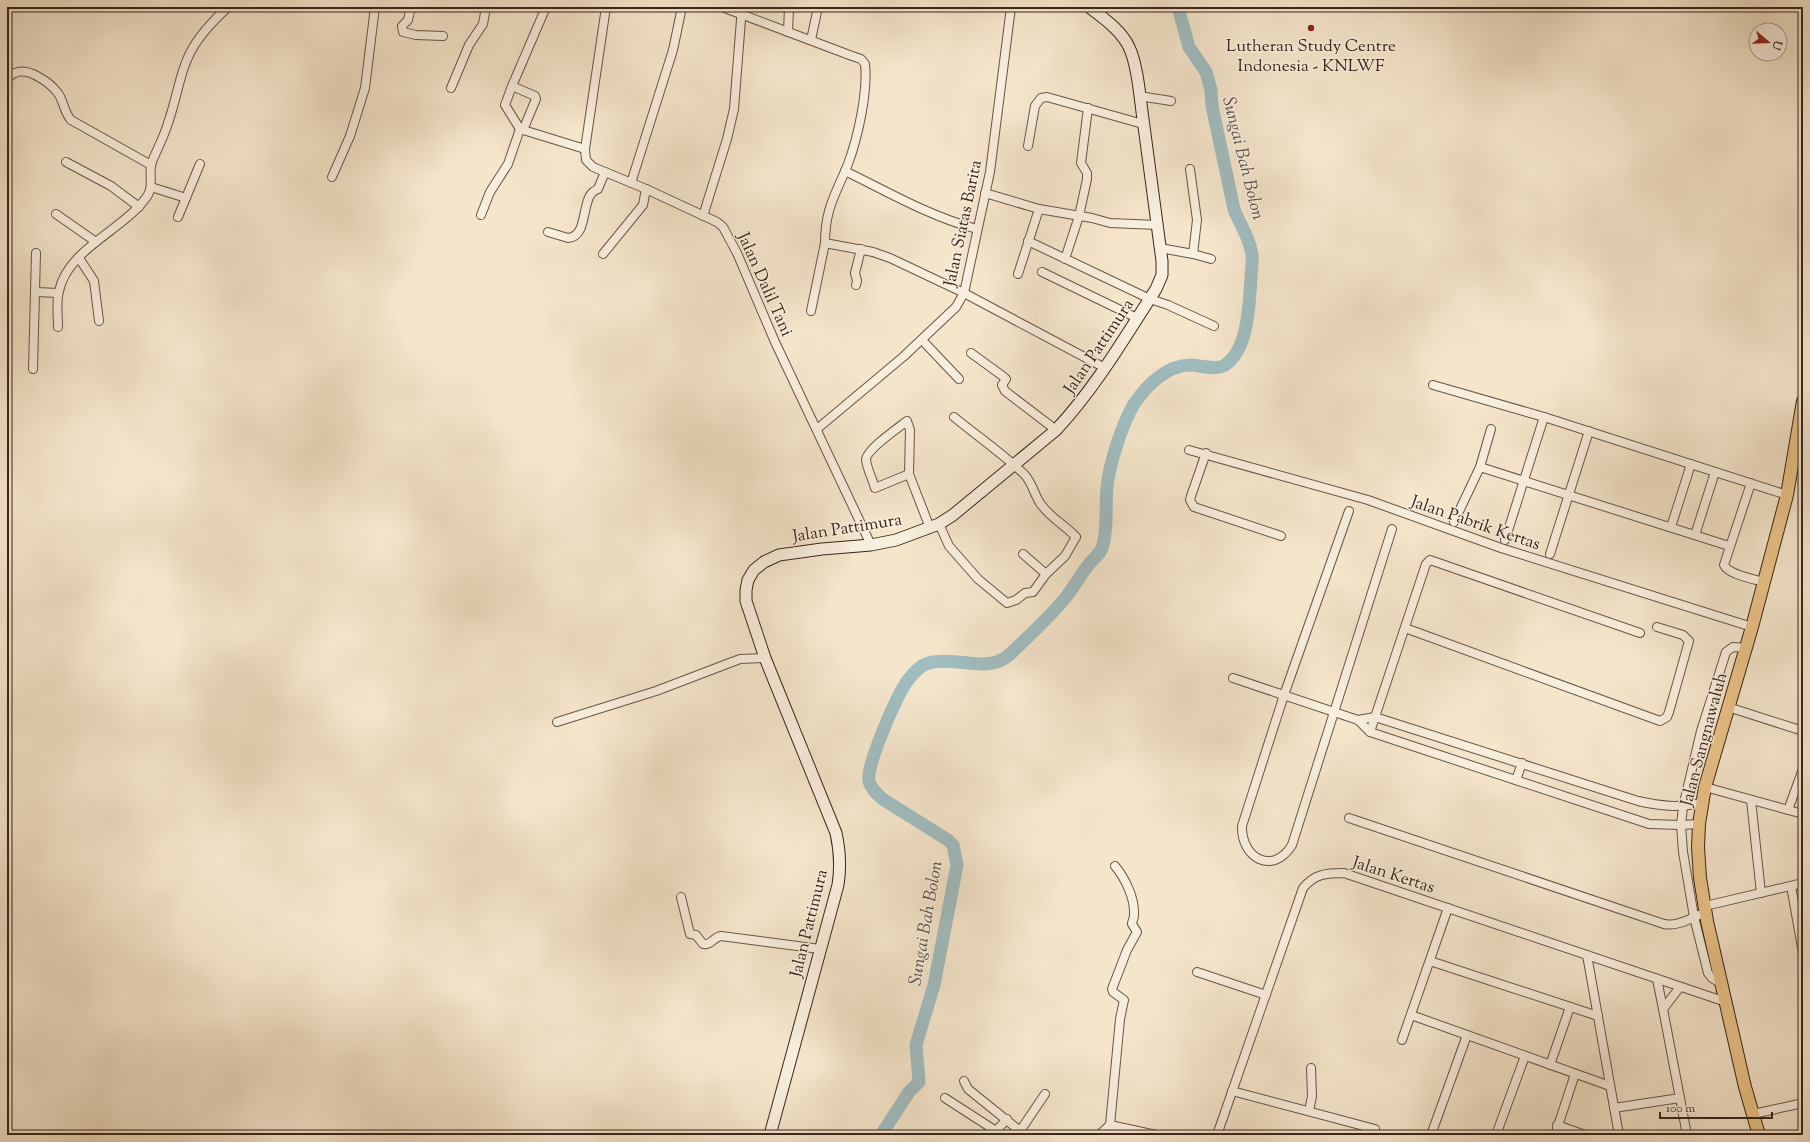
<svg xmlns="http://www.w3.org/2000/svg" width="1810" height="1142" font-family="'Sorts Mill Goudy',serif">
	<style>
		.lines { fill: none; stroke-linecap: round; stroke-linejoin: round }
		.river { stroke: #a0bdc0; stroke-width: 13 }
		.street-casing { stroke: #675546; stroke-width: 10 }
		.secondary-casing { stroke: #38251a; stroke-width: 13 }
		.primary-casing { stroke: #38251a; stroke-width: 14 }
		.street { stroke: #f8eedd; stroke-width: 8 }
		.secondary { stroke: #f8eedd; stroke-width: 11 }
		.primary { stroke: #eac286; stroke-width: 12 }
		.poi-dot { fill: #8f2418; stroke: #f8eedd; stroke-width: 1.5 }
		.labels { text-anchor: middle; stroke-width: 3; stroke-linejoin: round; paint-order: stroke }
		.poi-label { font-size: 17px; fill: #38251a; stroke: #f8eedd }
		.street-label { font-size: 17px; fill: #38251a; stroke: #f8eedd }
		.water-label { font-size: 18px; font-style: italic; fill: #57534c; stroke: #f8eedd }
	</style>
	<rect width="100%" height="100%" fill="#f5e5cb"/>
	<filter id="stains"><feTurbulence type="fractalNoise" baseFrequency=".005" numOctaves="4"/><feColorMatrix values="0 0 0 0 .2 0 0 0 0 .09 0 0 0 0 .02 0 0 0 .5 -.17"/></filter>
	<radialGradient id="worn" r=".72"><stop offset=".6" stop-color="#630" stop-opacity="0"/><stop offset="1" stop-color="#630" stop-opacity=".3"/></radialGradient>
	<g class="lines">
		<path class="river" d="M881 1135 909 1092 919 1082 916 1045 934 985 957 865 953 845 948 840 884 800C878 795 871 789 869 781 866 765 897 695 908 680 912 675 920 666 926 664 952 654 986 675 1009 655 1028 637 1049 618 1066 597 1074 587 1081 574 1089 564 1095 557 1101 554 1103 545 1108 527 1105 507 1107 488 1109 465 1122 424 1134 404 1146 386 1166 366 1189 365 1200 365 1215 371 1225 365 1249 349 1249 303 1251 278 1251 269 1254 258 1251 250 1248 235 1239 223 1234 209L1212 106 1211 90 1206 72 1189 47 1178 7"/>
		<defs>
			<g id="street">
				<path d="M411 7 408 20 402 26 403 32 416 35 443 36"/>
				<path d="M546 7 512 86 505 105 520 129 585 149"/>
				<path d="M606 7 585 149 586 160 593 167 646 189 717 222 723 227 737 253 775 342 871 545"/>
				<path d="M722 7 852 56 861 59 865 64C868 92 858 137 848 164 836 194 825 208 825 243L873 252 890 258 964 293 1105 368"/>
				<path d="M788 32 789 7"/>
				<path d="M811 40 818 7"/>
				<path d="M7 78C9 77 12 74 15 73 28 67 49 82 57 92 64 100 63 111 71 120L151 165"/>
				<path d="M512 86 535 96 536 99 523 130"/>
				<path d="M451 88 469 45 483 24 486 7"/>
				<path d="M1139 96 1171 101"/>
				<path d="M1028 146 1035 106 1041 98 1047 97 1143 124"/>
				<path d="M66 162 111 186 139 207"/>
				<path d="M1190 169 1197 220 1193 254"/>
				<path d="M845 171C888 192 931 217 977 229"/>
				<path d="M332 177 350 136 365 88 375 7"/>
				<path d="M631 183 673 50 682 7"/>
				<path d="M151 187 186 198"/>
				<path d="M985 193 1039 209 1092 218 1110 223 1157 225"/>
				<path d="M56 214 96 242"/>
				<path d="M481 215 490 192 508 164 520 129"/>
				<path d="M703 216 727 139 734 109 742 7"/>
				<path d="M178 217 200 164"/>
				<path d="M548 232 568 238C587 237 582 205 591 194 593 191 596 190 598 189L605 172"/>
				<path d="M1028 241 1150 299 1168 305 1214 326"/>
				<path d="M1160 248 1193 254 1211 259"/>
				<path d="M603 254 643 205 646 189"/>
				<path d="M79 258 94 281 99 321"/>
				<path d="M1065 259 1079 216 1087 179V173L1081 163 1088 108"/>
				<path d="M1042 272 1137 318"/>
				<path d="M1018 274 1039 209"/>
				<path d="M856 285 857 281 855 273 861 249"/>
				<path d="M36 292 58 293"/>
				<path d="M811 311 825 243"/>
				<path d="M58 327C58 315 56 302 59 291 68 248 125 230 148 195 154 185 148 173 152 162 157 149 164 137 168 123 177 99 180 68 194 46 203 31 215 19 228 7"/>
				<path d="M922 340 959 379"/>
				<path d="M971 353 1004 377 1006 379 1002 385 1005 391 1056 430"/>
				<path d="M33 369 36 253"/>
				<path d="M1433 385 1544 417 1787 495"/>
				<path d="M954 417C977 436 1002 453 1024 474 1032 482 1034 494 1040 503 1050 518 1065 525 1076 537L1065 556 1046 574 1023 554"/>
				<path d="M817 429 903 357 956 307 964 293 990 172 1011 7"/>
				<path d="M1189 450 1368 500 1501 548 1752 627"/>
				<path d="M1206 453 1191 496 1190 500 1194 507 1281 536"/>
				<path d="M1480 467 1491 429"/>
				<path d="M909 474 875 488C873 480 867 469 866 460 866 450 898 428 907 421L910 430 909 474 930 528"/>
				<path d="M1751 483 1724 565C1729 575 1754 579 1764 582"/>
				<path d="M1349 511 1284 695 1242 826C1241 858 1273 876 1292 845L1392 529"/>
				<path d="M1454 522 1480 467 1729 546"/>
				<path d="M939 524 949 546 978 579 1007 603 1016 600 1025 593 1033 592 1046 574"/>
				<path d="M1671 527 1691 464"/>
				<path d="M1695 535 1715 472"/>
				<path d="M1505 540 1544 417"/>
				<path d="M1550 554 1589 431"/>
				<path d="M1405 628 1660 721 1667 717 1669 712 1689 641 1683 635 1657 627"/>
				<path d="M1233 678 1358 720 1370 732 1649 824 1681 825 1699 824"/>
				<path d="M1728 707 1803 731"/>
				<path d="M1358 720 1375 717 1638 801C1661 806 1678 808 1701 803"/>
				<path d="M557 722 656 691 740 659 765 658"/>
				<path d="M1370 732 1426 564 1430 560 1640 633"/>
				<path d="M1516 780 1522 763"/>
				<path d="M1705 787 1803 814"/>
				<path d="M1751 800 1761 893"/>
				<path d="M1788 810 1803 769"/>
				<path d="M1349 818 1664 924C1678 927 1693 917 1706 912"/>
				<path d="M1791 886 1803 953"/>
				<path d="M681 897 690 934 696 935 703 944C710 946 714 937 721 936L820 949"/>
				<path d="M1705 906 1803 883"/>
				<path d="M1587 955 1619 1135"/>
				<path d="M1430 961 1598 1016"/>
				<path d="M1197 972 1266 995"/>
				<path d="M1657 979 1663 1009"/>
				<path d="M1722 984 1712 978 1708 973 1694 917 1683 852 1681 825 1683 807 1701 731 1726 652 1733 647 1746 648"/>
				<path d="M1680 987 1663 1009 1687 1135"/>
				<path d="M1411 1015 1610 1086"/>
				<path d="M1402 1040 1448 908"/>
				<path d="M1550 1065 1570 1007"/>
				<path d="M964 1081 968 1089 1025 1135"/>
				<path d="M1232 1091 1375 1129"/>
				<path d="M945 1098 996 1131 1007 1119"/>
				<path d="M1614 1108 1680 1098"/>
				<path d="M1309 1111 1312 1096 1311 1068"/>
				<path d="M1753 1114 1803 1103"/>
				<path d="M1110 1125 1120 1019 1124 1000 1113 992 1112 989 1127 950 1137 932 1132 924C1132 921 1134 919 1134 915 1135 898 1125 878 1115 866"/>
				<path d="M1557 1125 1585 1135"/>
				<path d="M1020 1131 1045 1094"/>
				<path d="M1099 1135 1110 1125 1156 1135"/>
				<path d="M1217 1135 1303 888C1315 874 1325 873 1344 873L1726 1002"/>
				<path d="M1431 1135 1467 1035"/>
				<path d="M1496 1135 1525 1056"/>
				<path d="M1555 1135 1575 1074"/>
			</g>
			<path id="secondary" d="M770 1135 838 885C841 866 840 851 836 833L765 658 746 601V590L748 580 754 570 764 562 779 555 822 549 871 545 896 540 939 524 953 515 1056 430C1096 387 1125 337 1156 289L1162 275V261C1156 213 1149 166 1143 119 1140 99 1138 66 1129 47 1121 30 1103 18 1089 7"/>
			<path id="primary" d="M1759 1135 1745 1087 1707 921 1700 878 1698 847 1699 824 1705 787 1752 627 1787 495 1803 401"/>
		</defs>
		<use href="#street" class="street-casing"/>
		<use href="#secondary" class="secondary-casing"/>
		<use href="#primary" class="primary-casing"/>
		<use href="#street" class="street"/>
		<use href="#secondary" class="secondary"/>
		<use href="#primary" class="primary"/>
	</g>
	<circle class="poi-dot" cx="1311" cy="28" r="4"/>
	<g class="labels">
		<g class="poi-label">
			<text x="1311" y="51">Lutheran Study Centre<tspan x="1311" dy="20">Indonesia - KNLWF</tspan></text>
		</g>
		<g class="street-label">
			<text transform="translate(962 223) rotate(-78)" y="6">Jalan Siatas Barita</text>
			<text transform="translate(766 284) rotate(66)" y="6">Jalan Dalil Tani</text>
			<text transform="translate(1098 346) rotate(-56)" y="6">Jalan Pattimura</text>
			<text transform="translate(1476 522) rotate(19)" y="6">Jalan Pabrik Kertas</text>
			<text transform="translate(847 527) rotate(-9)" y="6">Jalan Pattimura</text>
			<text transform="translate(1703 739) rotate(-75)" y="6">Jalan Sangnawaluh</text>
			<text transform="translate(1394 874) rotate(18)" y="6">Jalan Kertas</text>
			<text transform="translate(808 923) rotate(-76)" y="6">Jalan Pattimura</text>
		</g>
		<g class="water-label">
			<text transform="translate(1244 158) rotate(76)" y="6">Sungai Bah Bolon</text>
			<text transform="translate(925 923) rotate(-80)" y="6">Sungai Bah Bolon</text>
		</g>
	</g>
	<rect width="1810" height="1142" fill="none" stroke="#f5e5cb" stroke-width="24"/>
	<rect x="8" y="8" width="1794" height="1126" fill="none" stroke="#38251a" stroke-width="2"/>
	<rect x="12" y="12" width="1786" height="1118" fill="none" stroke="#38251a"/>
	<g transform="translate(1768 42) rotate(109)"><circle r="19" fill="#f8eedd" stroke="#ab9e8f"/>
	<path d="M0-3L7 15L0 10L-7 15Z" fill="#8f2418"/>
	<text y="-6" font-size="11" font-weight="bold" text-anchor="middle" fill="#38251a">U</text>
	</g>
	<path d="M1660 1112v6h112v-6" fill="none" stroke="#38251a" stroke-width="2"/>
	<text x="1666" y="1112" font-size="12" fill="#38251a" stroke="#f8eedd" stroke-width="3" paint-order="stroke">100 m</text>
	<rect width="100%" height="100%" filter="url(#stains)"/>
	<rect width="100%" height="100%" fill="url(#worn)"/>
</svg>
